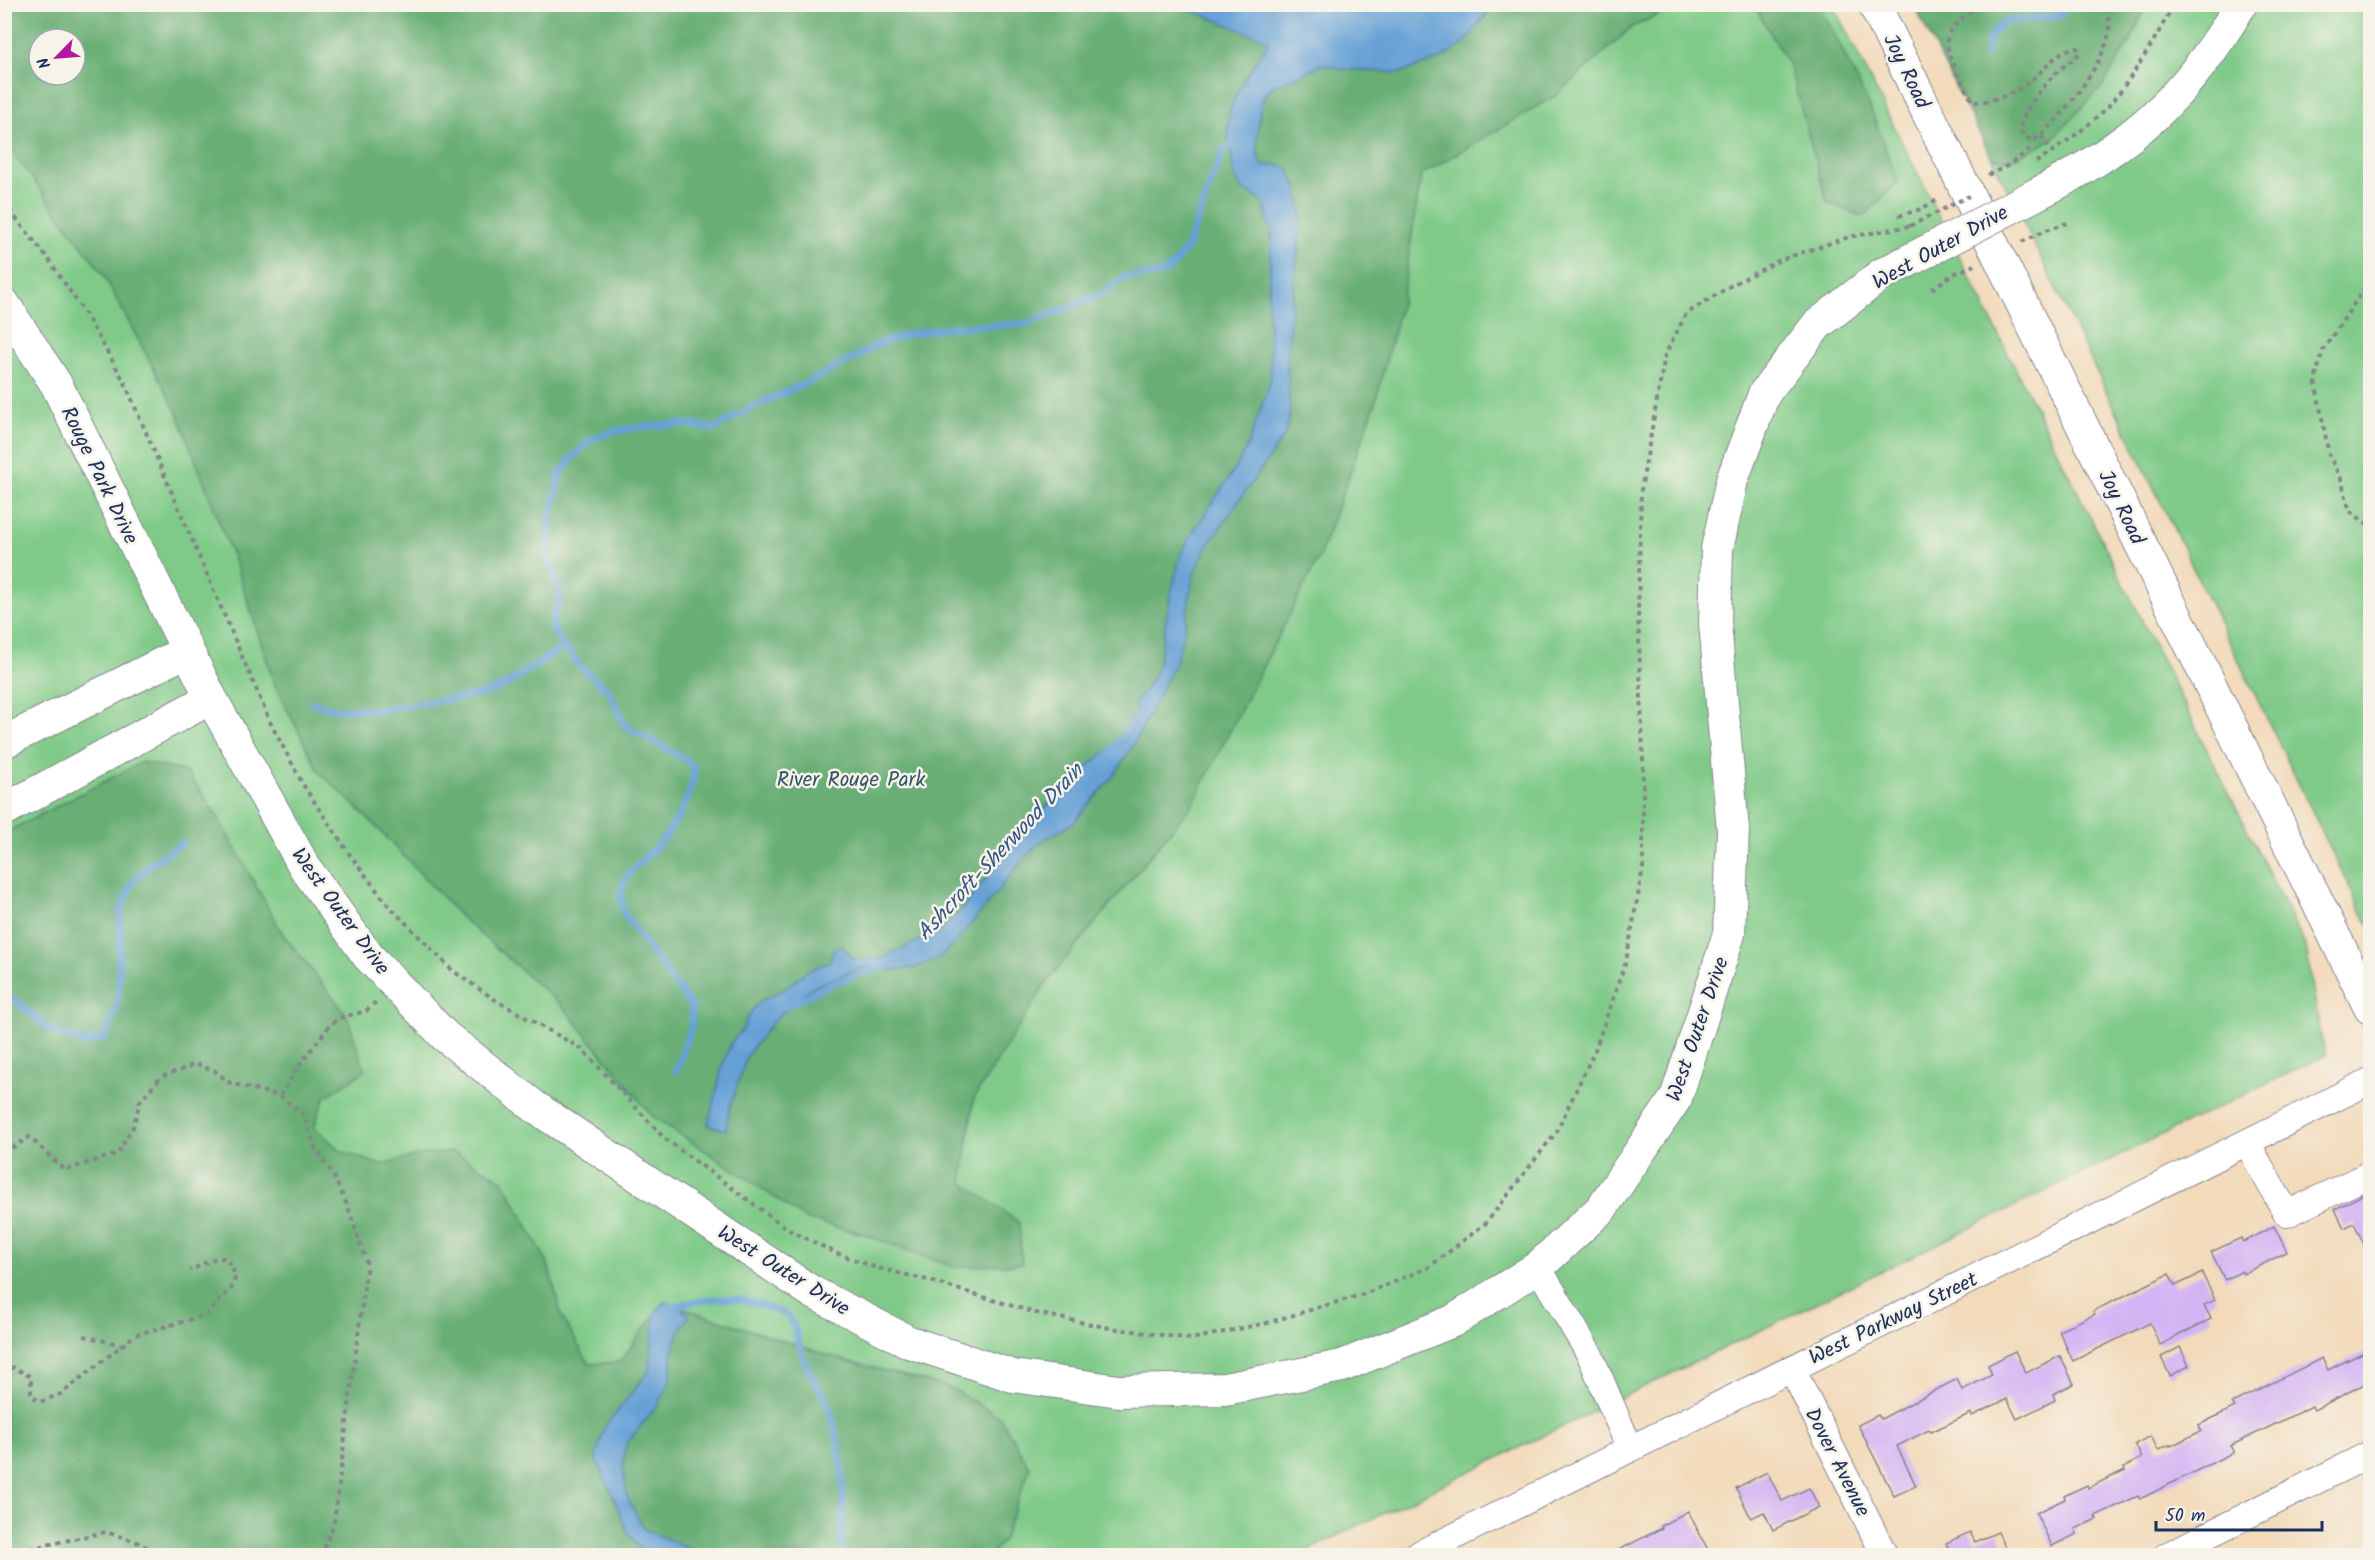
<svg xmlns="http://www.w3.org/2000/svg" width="2375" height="1560" font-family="Kalam,sans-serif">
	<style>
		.green { fill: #7fca88; stroke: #4d7c73; stroke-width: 1.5; fill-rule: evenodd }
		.forest { fill: #67ae74; stroke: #416e69; stroke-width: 1.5; fill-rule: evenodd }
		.water { fill: #66a1d6; stroke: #40689a; stroke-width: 1.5 }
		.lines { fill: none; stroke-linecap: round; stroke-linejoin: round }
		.stream { stroke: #66a1d6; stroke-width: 7 }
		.building { fill: #d4b4f4 }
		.minor-casing { stroke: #86848c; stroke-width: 28 }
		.major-casing { stroke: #86848c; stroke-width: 34 }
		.path { stroke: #86848c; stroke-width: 4; stroke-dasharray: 4.5 4.5; stroke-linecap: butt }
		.minor { stroke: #fff; stroke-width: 26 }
		.major { stroke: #fff; stroke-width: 32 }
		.major-bridge-casing { stroke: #86848c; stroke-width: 34; stroke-linecap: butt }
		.path-bridge { stroke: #86848c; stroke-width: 4; stroke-dasharray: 4.5 4.5; stroke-linecap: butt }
		.major-bridge { stroke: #fff; stroke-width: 32 }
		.labels { text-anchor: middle; stroke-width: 5; stroke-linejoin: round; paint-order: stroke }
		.street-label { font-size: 21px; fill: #1b2f5e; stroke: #f7f3e8 }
		.park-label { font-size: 21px; fill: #345668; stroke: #f7f3e8 }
		.water-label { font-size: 22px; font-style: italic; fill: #355788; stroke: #f7f3e8 }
	</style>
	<rect width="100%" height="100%" fill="#f7f3e8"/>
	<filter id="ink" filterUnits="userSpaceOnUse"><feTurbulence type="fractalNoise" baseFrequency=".0167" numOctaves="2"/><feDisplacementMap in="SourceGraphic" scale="12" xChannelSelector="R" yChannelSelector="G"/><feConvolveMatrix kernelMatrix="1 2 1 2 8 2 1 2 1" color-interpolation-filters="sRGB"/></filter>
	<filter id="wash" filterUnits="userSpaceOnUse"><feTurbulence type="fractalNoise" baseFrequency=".008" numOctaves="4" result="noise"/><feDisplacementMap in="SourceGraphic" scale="24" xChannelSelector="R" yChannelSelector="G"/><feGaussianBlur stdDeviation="1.35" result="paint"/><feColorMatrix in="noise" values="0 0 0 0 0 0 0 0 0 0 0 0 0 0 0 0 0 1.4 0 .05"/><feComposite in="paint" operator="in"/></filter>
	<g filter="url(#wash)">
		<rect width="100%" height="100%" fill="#f2daba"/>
		<g class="green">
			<path d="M5 5H1833L2306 947 2321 1038 2326 1055 1298 1555 5 1556ZM39 39H75V75H39Z"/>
			<path d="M1917 5H2370V925L2367 923Z"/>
		</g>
		<g class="forest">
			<path d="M5 5H1178L1230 24 1322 64 1482 22 1492 5H1679L1632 27 1557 95 1421 175 1402 300 1374 407 1320 555 1192 805 1046 983 974 1098 962 1182 1019 1223 1022 1264 953 1267 863 1234 805 1219 747 1178 653 1117 564 1008 461 917 370 820 319 772 274 683 238 571 177 412 103 274 23 166 5 146ZM39 39H75V75H39Z"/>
			<path d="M1754 5H1820L1870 107 1898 182 1863 217 1827 202 1789 65Z"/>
			<path d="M1914 5H2146L2131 40 2101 88 2051 140 2011 160 1992 158Z"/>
			<path d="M142 762 187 772 217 816 283 934 347 1015 365 1071 325 1097 314 1127 341 1151 381 1165 423 1154 454 1152 503 1180 548 1264 562 1317 589 1364 620 1362 664 1302 840 1359 951 1388 1000 1417 1030 1468 1003 1540 991 1555 5 1556V833Z"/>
		</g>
		<g class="water">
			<path d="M1339 4 1396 8 1409 4 1492 5 1465 43 1440 59 1400 73 1342 69 1322 64C1315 68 1308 72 1301 75 1288 81 1273 82 1265 95 1259 105 1253 157 1262 164 1266 167 1271 166 1275 164L1288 169 1297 188 1302 213 1291 310 1287 361 1290 411 1285 435 1206 548 1193 577 1184 631 1176 661 1135 742 1115 774 1074 822 1040 842 1024 859 954 945 937 959 914 968 896 970 860 968 809 989 774 1020 747 1055 729 1110 726 1130 708 1125 723 1064 732 1041 743 1029 749 1015 760 1001 783 990 807 971 829 962 833 951 841 945 854 960 882 958 939 932 961 911 987 877 1008 838 1017 829 1033 818 1054 799 1064 786 1100 756 1121 743 1135 725 1138 717 1135 703 1152 679 1159 662 1170 597 1181 554 1193 532 1238 464 1249 442 1271 379 1268 301 1272 236 1265 208 1260 199 1242 189 1235 177 1228 139 1229 113 1237 91 1269 41 1178 5Z"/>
			<path d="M664 1302 679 1305 689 1316 679 1332 673 1352 670 1382 656 1407 626 1444 623 1466 627 1497 644 1529 704 1555 649 1556C626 1540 623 1519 613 1496 607 1482 600 1470 596 1457L604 1428 649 1371 655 1313Z"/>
		</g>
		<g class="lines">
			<g class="stream">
				<path d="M1987 54C1988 38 1993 27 2009 21L2057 16 2063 13 2068 4"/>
				<path d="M312 703 336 709 376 710 484 694 506 685 563 647"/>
				<path d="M1110 753 1142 709"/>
				<path d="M4 991 52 1031 85 1043 105 1038 118 1001 121 909 133 882 151 864 182 843"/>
				<path d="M786 1006 833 983 884 966"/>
				<path d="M676 1071 691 1028 692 1007 626 917C622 907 619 897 623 886 628 870 645 858 656 847 673 830 695 792 694 768L688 761 624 725 610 692 580 666 555 634 552 619 561 596 548 557V533L560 474 572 458 589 441 609 432 640 427 684 424 714 429 756 405 807 383 883 342 914 333 952 327 1026 324 1100 295 1124 277 1156 275 1164 272 1173 266 1188 245 1223 150 1237 142"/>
				<path d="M671 1307C707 1298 733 1294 769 1308 774 1310 781 1312 786 1315 797 1325 798 1344 803 1357 809 1375 821 1389 828 1406 846 1455 844 1504 841 1556"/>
			</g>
		</g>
		<g id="blocks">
			<g class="building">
				<path d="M2370 1191V1257L2354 1223 2344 1228 2335 1209Z"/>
				<path d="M2274 1226 2287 1252 2243 1274 2242 1271 2225 1280 2211 1252 2241 1238 2243 1242Z"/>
				<path d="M2202 1273 2215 1300 2204 1305 2211 1319 2160 1345 2150 1323 2073 1361 2059 1331 2095 1314 2093 1311 2169 1274 2175 1286Z"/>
				<path d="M2180 1347 2189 1366 2170 1376 2161 1357Z"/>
				<path d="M2370 1349V1381L2314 1410 2312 1406 2230 1446 2234 1452 2140 1499 2138 1496 2095 1516 2097 1519 2075 1529 2077 1534 2052 1546 2036 1513 2065 1499 2064 1496 2087 1485 2088 1488 2125 1470 2124 1467 2142 1458 2135 1444 2151 1436 2158 1450 2170 1445 2171 1446 2201 1431 2199 1425 2235 1407 2232 1403 2322 1358 2328 1370Z"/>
				<path d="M2015 1351 2026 1373 2060 1356 2074 1384 2053 1394 2055 1400 2017 1419 2007 1399 1972 1416 1971 1413 1931 1432 1929 1430 1897 1446 1916 1486 1894 1496 1858 1425 1878 1415 1881 1419 1957 1379 1962 1390 1992 1375 1988 1365Z"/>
				<path d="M1767 1472 1782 1501 1809 1488 1819 1507 1773 1530 1764 1512 1751 1518 1736 1488Z"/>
				<path d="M1688 1511 1711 1556H1607L1662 1528 1661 1526Z"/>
				<path d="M1970 1532 1975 1542 1998 1532 2009 1556H1946L1951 1553 1946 1543Z"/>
			</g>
		</g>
	</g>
	<g filter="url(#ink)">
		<use href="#blocks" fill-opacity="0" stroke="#86848c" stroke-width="1.5"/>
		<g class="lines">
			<defs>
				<g id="minor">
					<path d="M2247 1143 2287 1214 2370 1174"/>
					<path d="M1538 1267 1590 1355 1630 1449"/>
					<path d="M1792 1369 1885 1556"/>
					<path d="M1415 1556 2370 1081"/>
					<path d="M2166 1556 2370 1454"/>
				</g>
				<g id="major">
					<path d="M1874 4 2370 1008"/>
					<path d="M2035 195C2131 147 2187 97 2241 4"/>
					<path d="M4 304 56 384 211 698 304 866 368 956 445 1036 535 1107 812 1292 909 1342 1013 1376 1119 1391 1225 1389 1342 1366 1453 1321 1538 1267 1601 1209 1676 1098 1729 934 1733 830 1715 623 1717 549 1732 480 1764 394 1817 325 1882 274 1906 262"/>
					<path d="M4 742 187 651"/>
					<path d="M4 810 211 698"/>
				</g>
			</defs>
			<use href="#minor" class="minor-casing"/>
			<use href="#major" class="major-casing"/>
			<g class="path">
				<path d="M1977 4C1970 13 1951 26 1948 36 1942 52 1965 87 1973 102 1997 102 2021 91 2038 74 2051 63 2059 49 2077 48L2080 52C2073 61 2063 66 2055 74 2045 84 2015 119 2022 133 2024 138 2029 139 2033 141 2057 125 2106 61 2109 32 2110 23 2108 13 2107 4"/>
				<path d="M2041 136 2052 152"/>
				<path d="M2036 162C2059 148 2095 122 2112 102 2136 72 2156 38 2174 4"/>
				<path d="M1988 175 2009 165 2031 149"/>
				<path d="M4 203 49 260 86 315 124 381 271 724 305 788 350 855 388 905 453 971 497 1001 582 1049 664 1138 789 1230 836 1253 874 1267 927 1280 1036 1313 1110 1328 1191 1339 1267 1323 1364 1294 1428 1268 1486 1223 1557 1131 1595 1050 1626 961 1643 868V757L1638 611 1641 490 1665 355 1686 314 1730 286 1780 260 1849 237 1910 226"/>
				<path d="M1899 216 1921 209 1939 199"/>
				<path d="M2022 242 2043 231 2067 223"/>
				<path d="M2370 245V249"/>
				<path d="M2370 280 2323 350 2315 380 2329 455 2341 479 2350 511 2366 523 2370 524"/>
				<path d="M1932 289 1953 274 1975 265"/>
				<path d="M280 1096 299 1066 329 1026 339 1018 366 1011 377 1001"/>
				<path d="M4 1153 29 1137 65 1170 117 1154 133 1127 140 1101 161 1077 196 1064 215 1071 230 1083 280 1096 303 1114 315 1147 333 1175 348 1207 367 1264 334 1523 321 1556"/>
				<path d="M84 1336 122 1345"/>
				<path d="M4 1375 13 1367 31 1377V1395L40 1402 61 1394 135 1335 206 1315 231 1289 235 1278 232 1265 223 1258 210 1260 190 1271"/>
				<path d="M4 1552H14L106 1532 137 1542 162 1556"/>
			</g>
			<use href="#minor" class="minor"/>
			<use href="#major" class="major"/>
			<defs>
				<path id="major-bridge" d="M1906 262 2035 195"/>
			</defs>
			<use href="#major-bridge" class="major-bridge-casing"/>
			<path class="path-bridge" d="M1910 226 1969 196"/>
			<use href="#major-bridge" class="major-bridge"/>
		</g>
	</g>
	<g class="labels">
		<g class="street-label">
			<text transform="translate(1907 71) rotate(64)" y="7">Joy Road</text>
			<text transform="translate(1940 247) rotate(-29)" y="7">West Outer Drive</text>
			<text transform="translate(100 475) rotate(64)" y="7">Rouge Park Drive</text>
			<text transform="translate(2122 507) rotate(64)" y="7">Joy Road</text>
			<text transform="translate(341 911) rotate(54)" y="7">West Outer Drive</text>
			<text transform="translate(1697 1029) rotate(-71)" y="7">West Outer Drive</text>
			<text transform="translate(784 1270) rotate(32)" y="7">West Outer Drive</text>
			<text transform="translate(1893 1318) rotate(-26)" y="7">West Parkway Street</text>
			<text transform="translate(1838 1462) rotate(63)" y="7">Dover Avenue</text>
		</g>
		<g class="park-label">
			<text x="851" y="786">River Rouge Park</text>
		</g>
		<g class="water-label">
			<text transform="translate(999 851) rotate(-47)" y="8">Ashcroft-Sherwood Drain</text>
		</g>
	</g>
	<rect width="2375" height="1560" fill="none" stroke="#f7f3e8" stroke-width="24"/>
	<g transform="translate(57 57) rotate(245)"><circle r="28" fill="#f7f3e8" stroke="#9fa5b1" stroke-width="1.5"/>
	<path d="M0-4.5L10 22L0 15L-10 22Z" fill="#b5179e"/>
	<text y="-9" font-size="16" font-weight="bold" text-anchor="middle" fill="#1b2f5e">N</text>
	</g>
	<path d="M2156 1521v9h166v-9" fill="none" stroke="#1b2f5e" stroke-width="3"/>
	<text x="2165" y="1521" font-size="18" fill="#1b2f5e" stroke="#f7f3e8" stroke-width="4.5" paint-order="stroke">50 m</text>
</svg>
